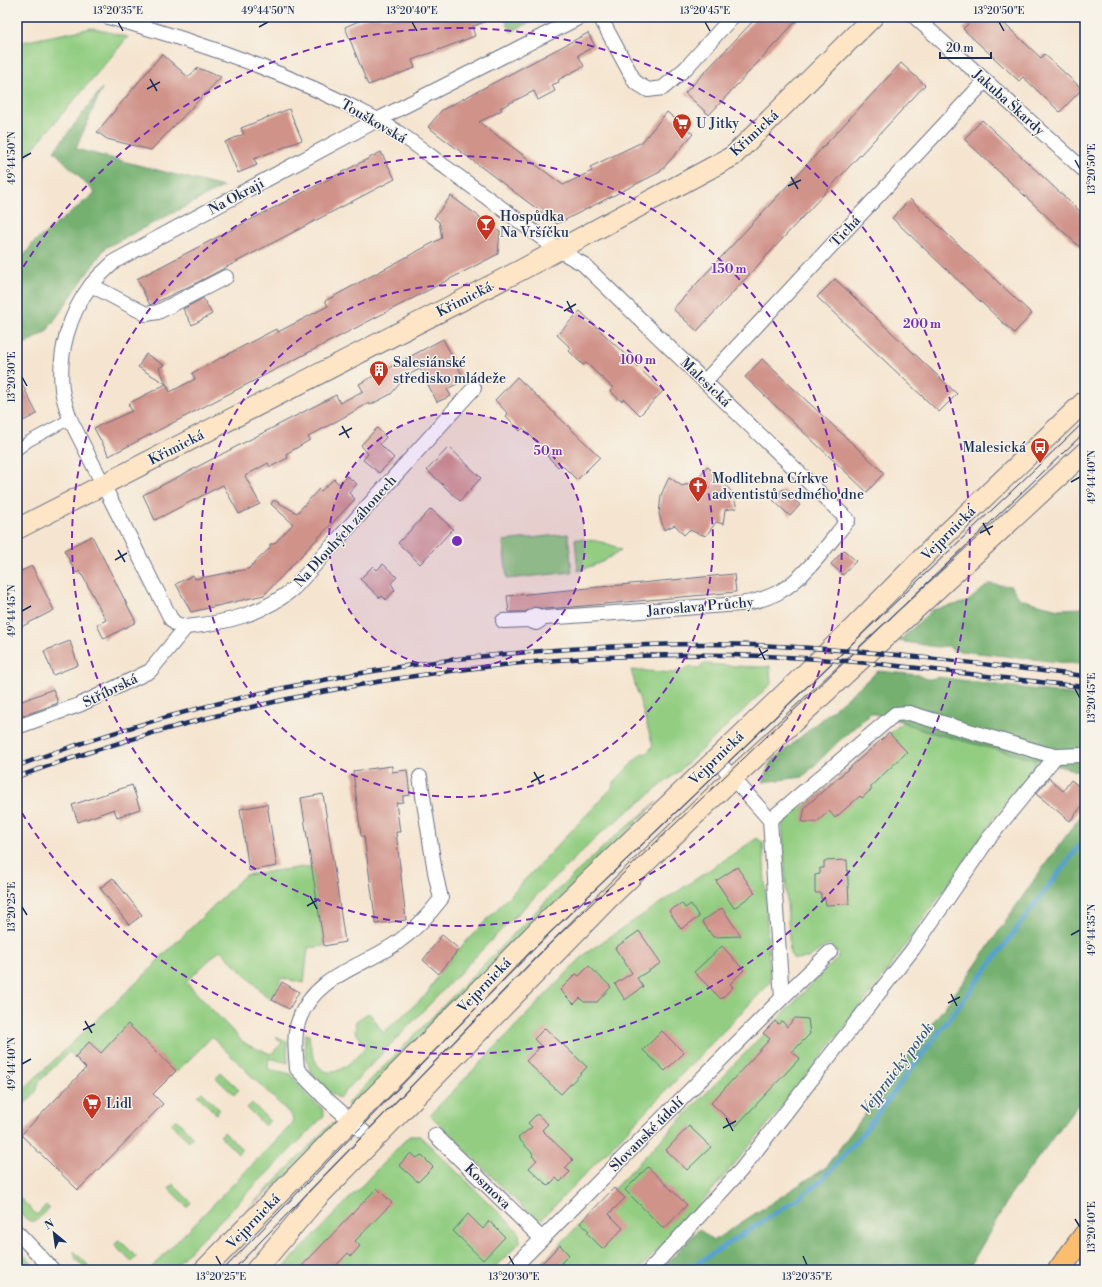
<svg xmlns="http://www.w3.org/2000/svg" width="1102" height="1287" font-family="'Libre Bodoni',serif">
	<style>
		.green { fill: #92cd81; stroke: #567e70 }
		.forest { fill: #75b06f; stroke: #487066 }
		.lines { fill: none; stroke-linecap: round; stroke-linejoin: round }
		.stream { stroke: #57a2cf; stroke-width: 5 }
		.building { fill: #d0938a }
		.pedestrian-casing { stroke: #676f86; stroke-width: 12 }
		.minor-casing { stroke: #676f86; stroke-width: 16 }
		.secondary-casing { stroke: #676f86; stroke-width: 22 }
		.primary-casing { stroke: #676f86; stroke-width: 24 }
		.pedestrian { stroke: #fff; stroke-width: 10 }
		.minor { stroke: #fff; stroke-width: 14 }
		.secondary { stroke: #fde5c5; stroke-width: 20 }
		.primary { stroke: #fbbd6e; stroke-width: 22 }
		.tram { stroke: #1b2f5e; stroke-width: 1 }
		.rail-casing { stroke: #1b2f5e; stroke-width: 4.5 }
		.rail { stroke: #f7f3e8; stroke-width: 3; stroke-dasharray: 9; stroke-linecap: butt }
		.ticks { fill: none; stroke: #1b2f5e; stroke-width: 1.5 }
		.ring { fill: none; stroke: #7b2cbf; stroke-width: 2; stroke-dasharray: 7 5 }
		.labels { text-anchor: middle; stroke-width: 3; stroke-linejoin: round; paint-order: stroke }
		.street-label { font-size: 14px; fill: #1b2f5e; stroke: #f7f3e8 }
		.poi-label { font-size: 14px; fill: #1b2f5e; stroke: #f7f3e8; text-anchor: start }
		.water-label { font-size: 15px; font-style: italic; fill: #305786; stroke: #f7f3e8 }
		.centre { fill: #7b2cbf; stroke: #f7f3e8; stroke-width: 2 }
		.ring-label { font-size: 12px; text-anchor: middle; font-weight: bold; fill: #7b2cbf; stroke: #f7f3e8; stroke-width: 3; stroke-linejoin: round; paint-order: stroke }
		.neatline { fill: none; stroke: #1b2f5e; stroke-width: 1.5 }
		.ticks-label { font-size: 10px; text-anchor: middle; fill: #1b2f5e }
	</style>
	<rect width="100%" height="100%" fill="#f7f3e8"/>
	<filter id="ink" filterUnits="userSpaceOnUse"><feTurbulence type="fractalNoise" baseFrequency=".025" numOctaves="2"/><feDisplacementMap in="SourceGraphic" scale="8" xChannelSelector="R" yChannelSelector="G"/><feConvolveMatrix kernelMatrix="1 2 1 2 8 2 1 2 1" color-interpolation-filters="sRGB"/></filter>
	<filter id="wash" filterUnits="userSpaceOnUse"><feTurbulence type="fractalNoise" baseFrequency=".012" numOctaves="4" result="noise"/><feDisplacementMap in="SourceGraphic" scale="16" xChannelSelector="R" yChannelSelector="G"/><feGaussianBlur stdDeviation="0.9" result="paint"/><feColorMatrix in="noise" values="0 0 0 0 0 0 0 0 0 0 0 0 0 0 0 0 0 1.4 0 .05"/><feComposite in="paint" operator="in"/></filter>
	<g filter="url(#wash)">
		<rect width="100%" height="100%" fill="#f5e5d0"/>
		<g class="green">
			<path d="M92 28 128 37 17 167V43Z"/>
			<path d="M568 534 572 572 507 579 503 541Z"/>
			<path d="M575 539C592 540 606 541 621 550L602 562 578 571Z"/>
			<path d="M702 664C714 664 762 669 770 666L771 684 678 772 603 831 508 923 339 1098C312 1084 303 1063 305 1034L309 1035C311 1053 317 1083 343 1068 351 1063 359 1054 366 1047L355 1031 356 1021 368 1013 372 1016 383 1033 426 995 439 974 459 949 612 788 614 782 642 753 646 754 653 746 631 670 674 673 689 667 701 668Z"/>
			<path d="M903 722 922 730 1036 759 1035 770 997 815 875 988 773 1118 704 1200 639 1270H535L840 955 829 944 808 958 794 959 790 954 782 821 814 799Z"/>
			<path d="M657 802 352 1108 347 1104 549 898 612 839Z"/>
			<path d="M757 838 763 843 770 983 538 1223 430 1115 586 953Z"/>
			<path d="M312 866 324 946 308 948 304 983 282 978 270 1000 220 950 186 982 242 1041 250 1046 271 1054 282 1043 275 1036 287 1041 288 1063 269 1058 268 1069 291 1074 307 1096 322 1108 324 1116 171 1270H149L293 1123 292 1116 212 1037 177 1072 128 1025 101 1053 89 1042 75 1057 69 1052 39 1082 36 1092 17 1112V1095L154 966 156 962 245 875Z"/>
			<path d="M221 1073 239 1090 234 1095 216 1078Z"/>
			<path d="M202 1092 220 1110 216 1114 198 1096Z"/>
			<path d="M252 1103 270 1121 265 1126 247 1108Z"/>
			<path d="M176 1119 193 1137 189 1141 171 1124Z"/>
			<path d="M332 1123 335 1128 307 1158 250 1207Z"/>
			<path d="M224 1132 242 1149 238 1154 220 1136Z"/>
			<path d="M409 1136H420L519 1232 520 1242 493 1270H281Z"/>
			<path d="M173 1184 191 1202 187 1207 169 1189Z"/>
			<path d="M17 1195 37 1215 46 1205 49 1208C34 1224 33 1227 17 1210Z"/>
			<path d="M119 1240 137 1257 132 1262 114 1245Z"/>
			<path d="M17 1248 38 1270H17Z"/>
			<path d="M74 1251 93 1270H86L76 1259Z"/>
		</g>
		<g class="forest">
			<path d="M504 17H542L511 32Z"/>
			<path d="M102 88 76 149 223 187 105 248 46 332 17 348V266L33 243 95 193 54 151Z"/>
			<path d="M989 584 1011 586 1020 599 1058 609 1085 608V665L952 650 948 646 937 647 899 641 932 610 967 602Z"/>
			<path d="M878 671 919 675C925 680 930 680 937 677L1085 696V773L922 730 903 722 871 713 839 741 803 777 763 782 770 763Z"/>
			<path d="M1085 810V1095L1013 1191 968 1270H661L699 1229 713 1241 825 1168 975 966 1036 877Z"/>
		</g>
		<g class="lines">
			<path class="stream" d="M687 1270 796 1200 821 1181 864 1132 1085 838"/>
		</g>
		<g id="blocks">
			<g class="building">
				<path d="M368 17H495L472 27 475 36 412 60 415 68 368 85 345 27Z"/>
				<path d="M757 17H800L709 115 685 93Z"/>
				<path d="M975 17H997L1041 58 1044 54 1082 89 1060 112 1023 77 1019 81 963 29Z"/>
				<path d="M588 33 595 46 578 55 584 66 558 80 559 82 552 85 555 91 538 100 534 91 500 108 502 110 479 122 563 185 592 171 590 167 642 142 667 112 693 134 660 172 557 224 428 127 442 110Z"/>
				<path d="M162 54 188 77 198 68 221 77 151 150 107 139 97 132Z"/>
				<path d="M901 63 925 85 697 331 673 309Z"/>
				<path d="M289 109 302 140 254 159 257 165 238 173 225 142 244 134 241 128Z"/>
				<path d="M982 120 1085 216V252L964 139Z"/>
				<path d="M381 152 395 179 196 283 150 305 137 279Z"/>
				<path d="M451 196 500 232 498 254 109 456 94 428 132 411 128 404 166 384 138 367 146 354 164 365 159 368 170 392 195 379 192 373 276 329 278 332 328 306 325 301 442 238 439 222 434 218Z"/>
				<path d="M910 199 1032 314 1014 333 892 218Z"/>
				<path d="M835 279 957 394 939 412 817 297Z"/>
				<path d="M203 298 212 314 192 325 183 309Z"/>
				<path d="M580 311 663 391 640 415 624 399 621 401 610 391 613 388 586 363 583 365 569 351 571 348 557 335Z"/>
				<path d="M443 339 465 380 447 389 451 396 437 402 420 369 406 376 391 394 370 405 369 403 308 437 310 440 286 454 288 458 270 467 268 463 245 476 260 504 239 514 223 485 155 520 143 495 336 395 340 403 363 391 359 384Z"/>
				<path d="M762 359 884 473 867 492 745 377Z"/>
				<path d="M17 374 37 414 17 424Z"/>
				<path d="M517 377 600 457 577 480 561 464 558 467 547 456 549 454 523 428 520 431 506 416 508 414 495 400Z"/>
				<path d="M377 428 386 437 380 444 394 458 379 473 363 460 368 454 361 445Z"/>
				<path d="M449 447 481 478 460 501 427 470Z"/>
				<path d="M707 466 732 492 737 508 725 510 723 524 716 522 706 536 689 530 684 535 675 525 664 530 659 514 661 495 669 477 682 486 697 481Z"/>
				<path d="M347 476 357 484 349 493 355 499 264 595 191 612 176 584 193 575 195 579 248 569 270 548V544H274L293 524 271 504 274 500 297 513 319 489 321 491 334 479 339 484Z"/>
				<path d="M783 489 800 505 790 516 773 500Z"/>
				<path d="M431 509 453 529 420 564 398 543Z"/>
				<path d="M92 536 136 622 104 639 97 625 106 620 80 571 76 573 64 550Z"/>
				<path d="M844 550 856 561 843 575 831 564Z"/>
				<path d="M383 564 397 577 391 583 395 590 386 600 382 596 380 598 360 579 373 566 377 570Z"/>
				<path d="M32 566 54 610 17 629V573Z"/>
				<path d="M734 574 736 592 572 607 545 609 534 607 525 612H509L507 596Z"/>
				<path d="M70 641 78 665 53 675 44 651Z"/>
				<path d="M53 689 58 703 17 718V703Z"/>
				<path d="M889 733 907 752 870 787 872 789 862 798 860 796 835 818 829 811 817 822H802L805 807Z"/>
				<path d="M392 766V772L407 770 410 795 403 796V802L396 803 400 832H396L406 920 376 924 364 836H361L353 771Z"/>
				<path d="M1049 778 1063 791 1071 780 1085 791V802L1070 821 1036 794Z"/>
				<path d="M132 785 140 809 117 817 114 809 78 822 72 805Z"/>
				<path d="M323 794 345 942 324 946 301 798Z"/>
				<path d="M267 804 277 866 249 871 240 809Z"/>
				<path d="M847 860 849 904 826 905 825 899H821V893H815V875L820 874V868H824V861Z"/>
				<path d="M737 867 755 893 734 908 716 881Z"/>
				<path d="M113 878 142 915 129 925 100 888Z"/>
				<path d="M682 903 685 908 691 904 699 917 681 929 669 911Z"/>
				<path d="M722 908 741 936 713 937 702 921Z"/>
				<path d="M639 931 661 963 637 978 643 987 625 1000 615 984 632 973 615 948Z"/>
				<path d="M442 935 459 949 439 974 423 960Z"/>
				<path d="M722 946 744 970 730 984 733 987 721 999 694 972Z"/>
				<path d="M589 966 611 987 597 1002H584L580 998 574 1004 560 990 576 974 579 976Z"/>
				<path d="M282 982 299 992 289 1009 272 1000Z"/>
				<path d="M795 1018 808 1019 810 1034 792 1052 800 1058 736 1126 711 1103 770 1039 763 1033 775 1021 778 1024 782 1021 787 1027Z"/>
				<path d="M128 1024 176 1071 153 1094 163 1104 78 1190 21 1135 86 1068 75 1057 89 1042 101 1053Z"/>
				<path d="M545 1028 587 1067 561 1094 526 1061 541 1046 534 1039Z"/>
				<path d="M662 1031 684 1053 665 1071 643 1050Z"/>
				<path d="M537 1114 548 1124 542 1130 573 1160 565 1168 570 1172 560 1182 556 1178 548 1186 529 1168 537 1160 532 1156 533 1154 518 1138 532 1127 528 1123Z"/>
				<path d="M689 1126 711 1147 687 1170 666 1150Z"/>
				<path d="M411 1153 417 1158 421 1155 433 1167 418 1182 399 1165Z"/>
				<path d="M648 1167 687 1205 664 1229 625 1190Z"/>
				<path d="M377 1188 392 1203 355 1241 360 1246 351 1256 348 1253 332 1270H298Z"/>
				<path d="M614 1188 625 1198 609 1214 623 1228 603 1249 587 1233 589 1231 580 1223Z"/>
				<path d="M468 1214 483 1229 489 1221 505 1237 483 1260 453 1231Z"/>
				<path d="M560 1245 569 1255 561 1263 568 1270H535Z"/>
			</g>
		</g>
	</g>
	<g filter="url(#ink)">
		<use href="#blocks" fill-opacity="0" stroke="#676f86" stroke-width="1"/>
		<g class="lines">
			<defs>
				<path id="pedestrian" d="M17 450 29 441 70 419"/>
				<g id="minor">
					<path d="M108 17C200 42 292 74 376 119 402 133 425 152 448 169 485 196 522 223 558 250L583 264 848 520C829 543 805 578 779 592 766 599 754 602 740 604L544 618"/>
					<path d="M600 17 635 82 648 90 663 88 686 68 732 17"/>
					<path d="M915 17 1085 171"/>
					<path d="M91 285 146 314 158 312 226 277"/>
					<path d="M705 381 985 81"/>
					<path d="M474 388 294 588C264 614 225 623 186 627L176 624 171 619 70 419C67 409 63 399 62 389 58 353 69 314 91 285 98 276 107 269 115 261L377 120 580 17"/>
					<path d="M503 621 528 620 536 623 544 618 535 615 528 620"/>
					<path d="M17 727 79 705 150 671 186 627"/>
					<path d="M770 820 895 714 909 713 1043 753 1056 756 1082 755"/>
					<path d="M782 998 830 952"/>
					<path d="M435 1135 541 1238"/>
					<path d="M373 1140 324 1097 297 1069C296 1054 293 1035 299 1020 315 975 363 967 398 942 415 930 428 916 441 899L435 872 420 777"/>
					<path d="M17 1232 53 1270"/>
					<path d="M511 1270 782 998 770 820 716 759"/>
					<path d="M650 1270 741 1170 913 949 989 838 1056 756"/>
				</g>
				<g id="secondary">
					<path d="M17 529 521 270 733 156 873 17"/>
					<path d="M204 1270 547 921 852 629 945 535 1085 401"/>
					<path d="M256 1270 317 1198 609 898 733 778 1085 452"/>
				</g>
				<path id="primary" d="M1059 1270 1085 1235"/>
			</defs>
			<use href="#pedestrian" class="pedestrian-casing"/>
			<use href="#minor" class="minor-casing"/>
			<use href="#secondary" class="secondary-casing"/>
			<use href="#primary" class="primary-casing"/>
			<use href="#pedestrian" class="pedestrian"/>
			<use href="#minor" class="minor"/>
			<use href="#secondary" class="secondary"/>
			<use href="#primary" class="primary"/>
			<g class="tram">
				<path d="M223 1270 533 949 1085 421"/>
				<path d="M233 1270 538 955 1085 432"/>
			</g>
			<defs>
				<g id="rail">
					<path d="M17 766C203 697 388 659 585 648 649 644 713 642 776 646 879 651 982 664 1085 676"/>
					<path d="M17 777C256 690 511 647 765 656 872 660 979 676 1085 687"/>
				</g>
			</defs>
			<use href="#rail" class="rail-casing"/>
			<use href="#rail" class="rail"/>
		</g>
	</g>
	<path class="ticks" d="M118 22 123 31M412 22 417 31M705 22 710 31M999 22 1004 31M259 27 268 22M150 79 157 91M147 89 160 82M22 158 31 153M1075 160 1080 169M791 177 798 189M788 186 801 180M567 301 573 313M564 311 576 304M22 377 27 386M342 426 349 438M339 435 352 428M1071 482 1080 477M983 523 990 535M980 533 993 526M118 550 125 562M115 560 127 553M22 611 31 606M759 648 765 660M756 657 768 650M1075 689 1080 698M534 772 541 784M531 782 544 775M310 896 317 909M307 906 319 899M22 907 27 915M1071 935 1080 930M951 994 957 1006M948 1003 960 997M85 1021 92 1033M83 1030 95 1024M22 1064 31 1059M726 1118 733 1131M723 1128 736 1121M1075 1219 1080 1227M216 1256 221 1265M509 1256 514 1265M803 1256 807 1265"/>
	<circle cx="457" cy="541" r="128" fill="#7b2cbf" fill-opacity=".12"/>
	<g class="ring">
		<circle cx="457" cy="541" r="128"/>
		<circle cx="457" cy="541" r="256"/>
		<circle cx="457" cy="541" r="385"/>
		<path d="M17 277A513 513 0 1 1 17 805"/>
	</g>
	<defs>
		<symbol id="supermarket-pin" viewBox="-11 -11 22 30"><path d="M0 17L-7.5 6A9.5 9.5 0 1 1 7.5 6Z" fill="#c8321e" stroke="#f7f3e8"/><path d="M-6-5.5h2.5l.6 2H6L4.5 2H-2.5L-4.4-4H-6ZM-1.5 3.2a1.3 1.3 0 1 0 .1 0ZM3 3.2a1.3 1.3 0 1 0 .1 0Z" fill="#fff"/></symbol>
		<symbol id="bar-pin" viewBox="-11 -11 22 30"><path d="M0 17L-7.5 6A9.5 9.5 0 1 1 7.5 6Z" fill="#c8321e" stroke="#f7f3e8"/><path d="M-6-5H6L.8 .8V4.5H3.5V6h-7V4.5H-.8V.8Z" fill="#fff"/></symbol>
		<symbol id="building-pin" viewBox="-11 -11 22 30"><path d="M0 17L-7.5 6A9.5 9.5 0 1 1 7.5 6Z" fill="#c8321e" stroke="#f7f3e8"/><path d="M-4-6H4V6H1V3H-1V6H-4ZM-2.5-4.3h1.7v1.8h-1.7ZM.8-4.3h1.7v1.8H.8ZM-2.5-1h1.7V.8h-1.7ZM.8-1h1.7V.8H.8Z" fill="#fff"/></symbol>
		<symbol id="bus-pin" viewBox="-11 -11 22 30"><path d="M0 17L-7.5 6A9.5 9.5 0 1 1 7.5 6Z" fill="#c8321e" stroke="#f7f3e8"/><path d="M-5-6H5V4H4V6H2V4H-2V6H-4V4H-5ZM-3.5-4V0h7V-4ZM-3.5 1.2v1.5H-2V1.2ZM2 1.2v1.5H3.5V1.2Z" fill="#fff"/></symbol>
		<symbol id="church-pin" viewBox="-11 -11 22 30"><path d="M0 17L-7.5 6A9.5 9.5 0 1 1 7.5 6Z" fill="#c8321e" stroke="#f7f3e8"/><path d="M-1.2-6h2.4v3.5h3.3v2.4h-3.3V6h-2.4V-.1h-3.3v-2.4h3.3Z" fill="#fff"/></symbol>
	</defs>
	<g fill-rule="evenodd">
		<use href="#supermarket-pin" x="671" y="112" width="22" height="30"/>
		<use href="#bar-pin" x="475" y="213" width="22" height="30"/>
		<use href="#building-pin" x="368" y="359" width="22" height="30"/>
		<use href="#bus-pin" x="1029" y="436" width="22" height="30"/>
		<use href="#church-pin" x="687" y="475" width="22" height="30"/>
		<use href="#supermarket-pin" x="81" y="1092" width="22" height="30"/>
	</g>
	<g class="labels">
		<g class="street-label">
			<text transform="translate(1009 102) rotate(42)" y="5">Jakuba Škardy</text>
			<text transform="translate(374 121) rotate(30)" y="5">Touškovská</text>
			<text transform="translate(754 133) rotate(-43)" y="5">Křimická</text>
			<text transform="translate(236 196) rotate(-28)" y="5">Na Okraji</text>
			<text transform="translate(845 231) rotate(-47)" y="5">Tichá</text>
			<text transform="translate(464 299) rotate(-27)" y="5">Křimická</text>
			<text transform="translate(706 382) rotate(44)" y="5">Malesická</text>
			<text transform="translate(176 447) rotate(-27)" y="5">Křimická</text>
			<text transform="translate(345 531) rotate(-48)" y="5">Na Dlouhých záhonech</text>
			<text transform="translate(948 533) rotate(-45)" y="5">Vejprnická</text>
			<text transform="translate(700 606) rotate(-5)" y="5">Jaroslava Průchy</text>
			<text transform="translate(110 690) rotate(-26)" y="5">Stříbrská</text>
			<text transform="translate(716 758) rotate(-44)" y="5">Vejprnická</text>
			<text transform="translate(484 985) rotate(-46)" y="5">Vejprnická</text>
			<text transform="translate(646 1134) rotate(-45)" y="5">Slovanské údolí</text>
			<text transform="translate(488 1186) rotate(44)" y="5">Kosmova</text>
			<text transform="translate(253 1221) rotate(-46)" y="5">Vejprnická</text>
		</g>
		<g class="poi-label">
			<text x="696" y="128">U Jitky</text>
			<text x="500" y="221">Hospůdka<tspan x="500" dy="16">Na Vršíčku</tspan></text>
			<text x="393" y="367">Salesiánské<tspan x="393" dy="16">středisko mládeže</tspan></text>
			<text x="1026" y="452" text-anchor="end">Malesická</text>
			<text x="712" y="483">Modlitebna Církve<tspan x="712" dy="16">adventistů sedmého dne</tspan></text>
			<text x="106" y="1108">Lidl</text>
		</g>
		<g class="water-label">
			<text transform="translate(897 1068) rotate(-53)" y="5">Vejprnický potok</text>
		</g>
	</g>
	<circle cx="457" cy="541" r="6" class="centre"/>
	<g class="ring-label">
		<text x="729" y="273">150 m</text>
		<text x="922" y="328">200 m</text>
		<text x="638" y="364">100 m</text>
		<text x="548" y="455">50 m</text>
	</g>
	<rect width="1102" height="1287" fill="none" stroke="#f7f3e8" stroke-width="44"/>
	<g transform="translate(54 1233) rotate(331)" stroke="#f7f3e8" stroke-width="3" paint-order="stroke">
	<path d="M0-3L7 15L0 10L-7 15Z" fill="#1b2f5e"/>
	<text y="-6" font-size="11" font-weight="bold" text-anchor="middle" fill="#1b2f5e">N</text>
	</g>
	<path d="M940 52v6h51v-6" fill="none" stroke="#1b2f5e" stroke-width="2"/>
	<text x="946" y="52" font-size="12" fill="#1b2f5e" stroke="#f7f3e8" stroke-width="3" paint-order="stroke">20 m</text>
	<rect x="22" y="22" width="1058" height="1243" class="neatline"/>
	<g class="ticks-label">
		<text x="118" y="14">13°20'35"E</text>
		<text x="268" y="14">49°44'50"N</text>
		<text x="412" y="14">13°20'40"E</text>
		<text x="705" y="14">13°20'45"E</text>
		<text x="999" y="14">13°20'50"E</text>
		<text transform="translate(11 158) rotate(-90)" y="4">49°44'50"N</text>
		<text transform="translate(1091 169) rotate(-90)" y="4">13°20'50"E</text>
		<text transform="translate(11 377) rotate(-90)" y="4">13°20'30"E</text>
		<text transform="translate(1091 477) rotate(-90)" y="4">49°44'40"N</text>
		<text transform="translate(11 611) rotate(-90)" y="4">49°44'45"N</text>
		<text transform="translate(1091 698) rotate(-90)" y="4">13°20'45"E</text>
		<text transform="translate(11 907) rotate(-90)" y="4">13°20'25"E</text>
		<text transform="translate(1091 930) rotate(-90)" y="4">49°44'35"N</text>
		<text transform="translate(11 1064) rotate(-90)" y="4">49°44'40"N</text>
		<text transform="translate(1091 1227) rotate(-90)" y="4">13°20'40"E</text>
		<text x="221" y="1280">13°20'25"E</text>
		<text x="514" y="1280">13°20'30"E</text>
		<text x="807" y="1280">13°20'35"E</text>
	</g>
</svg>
